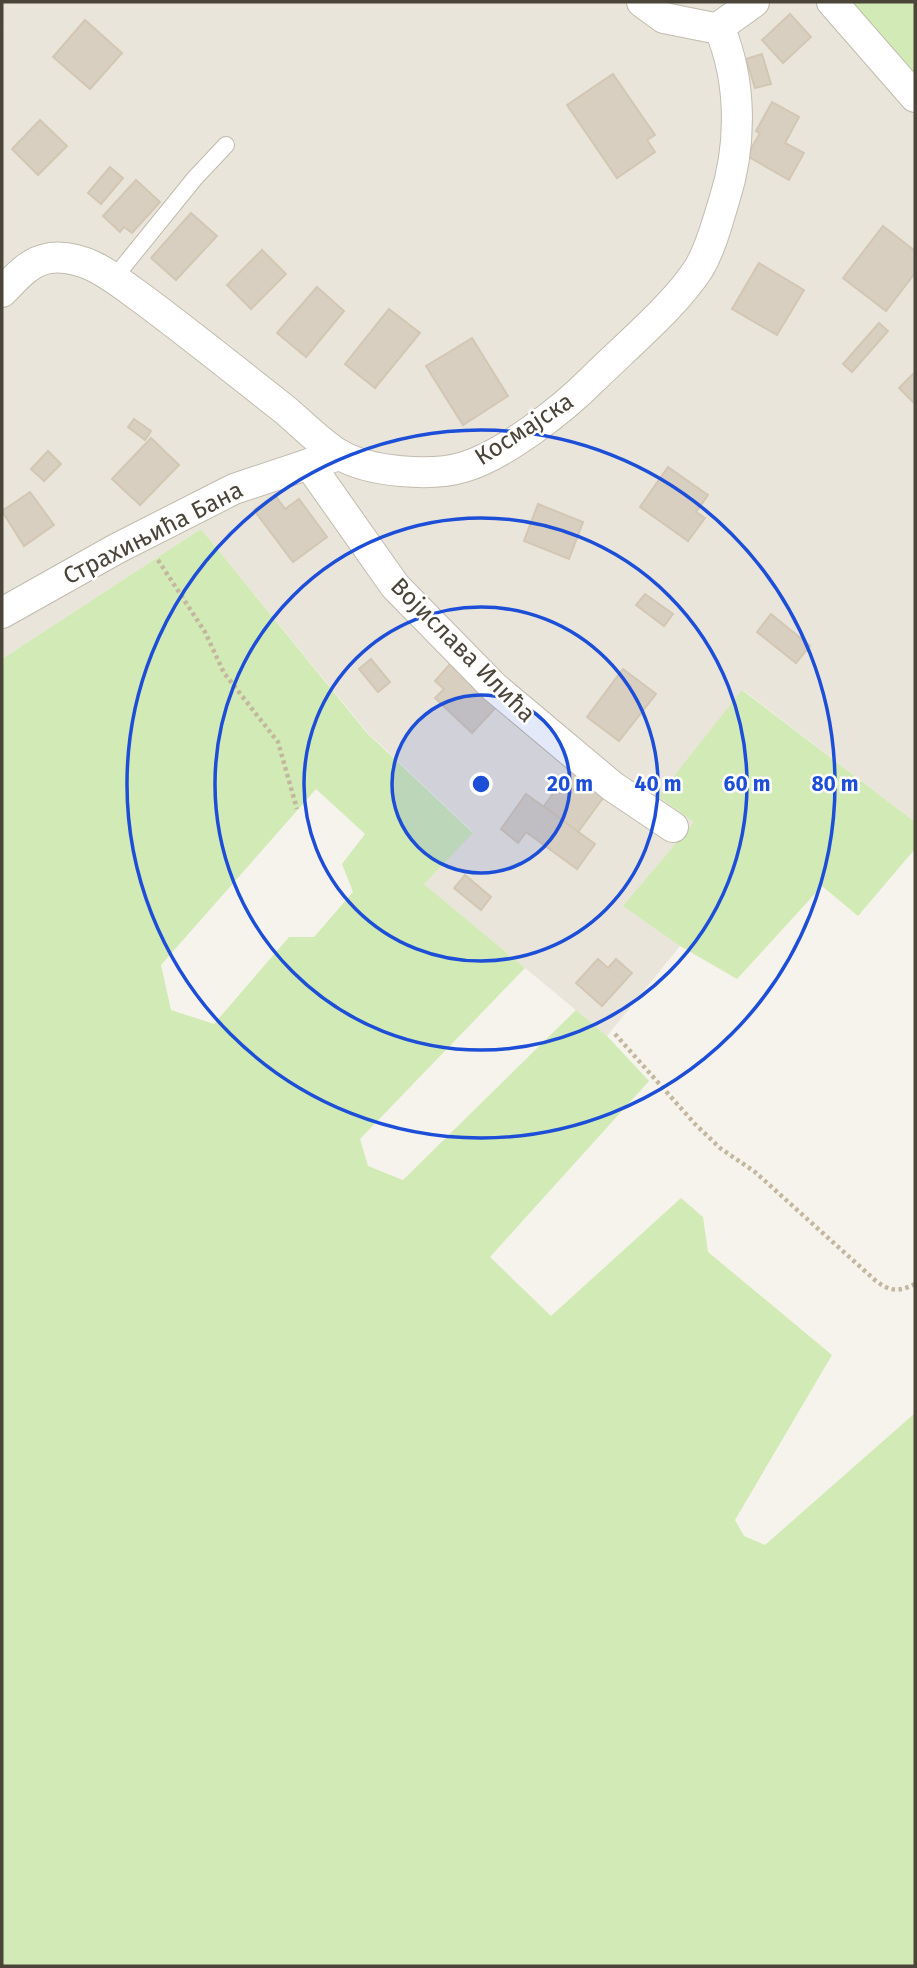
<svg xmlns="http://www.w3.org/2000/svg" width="917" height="1968" font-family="'Fira Sans',sans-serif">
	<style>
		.residential { fill: #eae5da }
		.green { fill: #d2eab5; fill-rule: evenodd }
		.building { fill: #d8cfc1; stroke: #d3c7b4; stroke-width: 2 }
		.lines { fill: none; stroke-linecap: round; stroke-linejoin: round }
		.service-casing { stroke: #c2bbae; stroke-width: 18 }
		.minor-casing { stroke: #c2bbae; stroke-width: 32 }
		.path { stroke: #c4b79f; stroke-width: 4.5; stroke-dasharray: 3.5 3.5; stroke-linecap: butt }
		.service { stroke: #fff; stroke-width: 16 }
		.minor { stroke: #fff; stroke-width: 30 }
		.ring { fill: none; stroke: #1d4ed8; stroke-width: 3.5 }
		.labels { text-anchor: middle; stroke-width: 5; stroke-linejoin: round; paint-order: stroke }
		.street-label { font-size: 24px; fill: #4b4439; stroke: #fff }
		.centre { fill: #1d4ed8; stroke: #fff; stroke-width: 3.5 }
		.ring-label { font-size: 21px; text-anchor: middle; font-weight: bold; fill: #1d4ed8; stroke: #fff; stroke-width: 5; stroke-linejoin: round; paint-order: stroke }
	</style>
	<rect width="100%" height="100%" fill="#f6f3ec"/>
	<path class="residential" d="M2 2H821L915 112V822L743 690 658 796 695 821 624 906 680 946 607 1036 424 884 473 832 368 733 201 529 2 659V31L4 28 2 25Z"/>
	<g class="green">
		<path d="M847 2H915V79Z"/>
		<path d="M201 529 367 733 473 833 424 884 525 968 360 1139 368 1166 403 1180 576 1010 607 1036 649 1081 490 1257 551 1316 681 1198 703 1217 708 1252 832 1355 735 1520 744 1536 765 1545 915 1413V1966H2V659ZM316 789 365 834 342 864 353 892 314 937H289L214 1024 171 1010 161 965Z"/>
		<path d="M742 690 915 822V849L858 916 822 886 737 979 680 946 623 906 694 822 658 796Z"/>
	</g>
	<g class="building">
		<path d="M790 14 811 37 783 63 762 40Z"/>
		<path d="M85 20 122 53 90 89 53 57Z"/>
		<path d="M762 54 771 84 755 88 746 59Z"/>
		<path d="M613 74 655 135 647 140 655 152 617 178 567 105Z"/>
		<path d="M772 102 799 117 785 143 804 153 789 180 747 156 760 133 756 131Z"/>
		<path d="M40 120 67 146 38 175 12 149Z"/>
		<path d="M110 167 123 178 101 204 88 193Z"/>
		<path d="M136 180 160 202 132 233 124 227 120 232 103 216Z"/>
		<path d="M191 213 217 236 176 280 151 258Z"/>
		<path d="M883 226 915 251V273L886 311 843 278Z"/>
		<path d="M262 250 286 274 251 309 227 285Z"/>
		<path d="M759 263 804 290 777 335 732 309Z"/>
		<path d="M317 287 344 311 306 357 277 333Z"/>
		<path d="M389 309 420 333 375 388 345 364Z"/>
		<path d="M879 323 888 331 852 372 843 364Z"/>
		<path d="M472 338 508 396 463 425 426 366Z"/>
		<path d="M915 372V404L899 388Z"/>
		<path d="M134 419 151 431 145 440 128 427Z"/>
		<path d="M151 438 179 465 140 505 112 479Z"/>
		<path d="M48 451 61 464 44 481 31 469Z"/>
		<path d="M668 467 708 495 696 512 705 518 688 541 640 507Z"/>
		<path d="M30 492 54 525 24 546 2 511Z"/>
		<path d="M275 495 285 509 299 499 327 537 293 562 254 510Z"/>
		<path d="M538 504 583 522 569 559 524 541Z"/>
		<path d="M645 594 673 614 664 626 636 605Z"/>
		<path d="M771 614 810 646 796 663 757 632Z"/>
		<path d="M371 659 390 682 378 692 359 669Z"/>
		<path d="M452 662 498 705 472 733 435 698 444 689 435 681Z"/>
		<path d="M623 669 656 694 619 741 587 717Z"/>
		<path d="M571 769 606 794 578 832 544 806Z"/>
		<path d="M526 794 595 844 577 869 526 832 518 843 501 829Z"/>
		<path d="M465 875 491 897 481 910 454 888Z"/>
		<path d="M598 959 608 968 616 959 632 973 602 1006 576 983Z"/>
	</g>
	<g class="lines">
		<defs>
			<path id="service" d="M114 278 195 178 226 145"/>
			<g id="minor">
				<path d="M642 2 664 18 714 28 719 27 754 2"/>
				<path d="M832 2 915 97"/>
				<path d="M2 292C16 278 29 261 50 258 87 254 116 280 144 300 191 335 237 372 284 409 301 423 321 444 340 455 370 472 431 477 464 467 504 455 562 410 592 380 624 348 675 306 699 268 711 248 717 223 724 201 742 145 742 81 719 27"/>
				<path d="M340 455 309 464 395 586 494 687 612 786 673 827"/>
				<path d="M2 613 116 549 234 489 309 464"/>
			</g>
		</defs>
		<use href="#service" class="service-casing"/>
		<use href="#minor" class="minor-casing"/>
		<g class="path">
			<path d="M158 560 205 632 224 673 278 742 297 809"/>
			<path d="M615 1034 695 1124 720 1148 755 1172 876 1281C891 1292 899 1292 915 1284"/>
		</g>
		<use href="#service" class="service"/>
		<use href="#minor" class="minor"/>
	</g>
	<circle cx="481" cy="784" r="89" fill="#1d4ed8" fill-opacity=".12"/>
	<g class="ring">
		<circle cx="481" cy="784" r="89"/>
		<circle cx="481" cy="784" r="177"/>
		<circle cx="481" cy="784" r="266"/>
		<circle cx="481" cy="784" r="354"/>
	</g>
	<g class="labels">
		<g class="street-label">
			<text transform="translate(524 429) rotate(-33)" y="8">Космајска</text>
			<text transform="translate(153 533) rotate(-27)" y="8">Страхињића Бана</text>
			<text transform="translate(463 650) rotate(45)" y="8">Војислава Илића</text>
		</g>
	</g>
	<circle cx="481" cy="784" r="10" class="centre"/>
	<g class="ring-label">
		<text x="570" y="791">20 m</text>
		<text x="658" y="791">40 m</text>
		<text x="747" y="791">60 m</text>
		<text x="835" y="791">80 m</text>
	</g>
	<rect width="917" height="1968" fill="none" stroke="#4b4439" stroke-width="7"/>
</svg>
